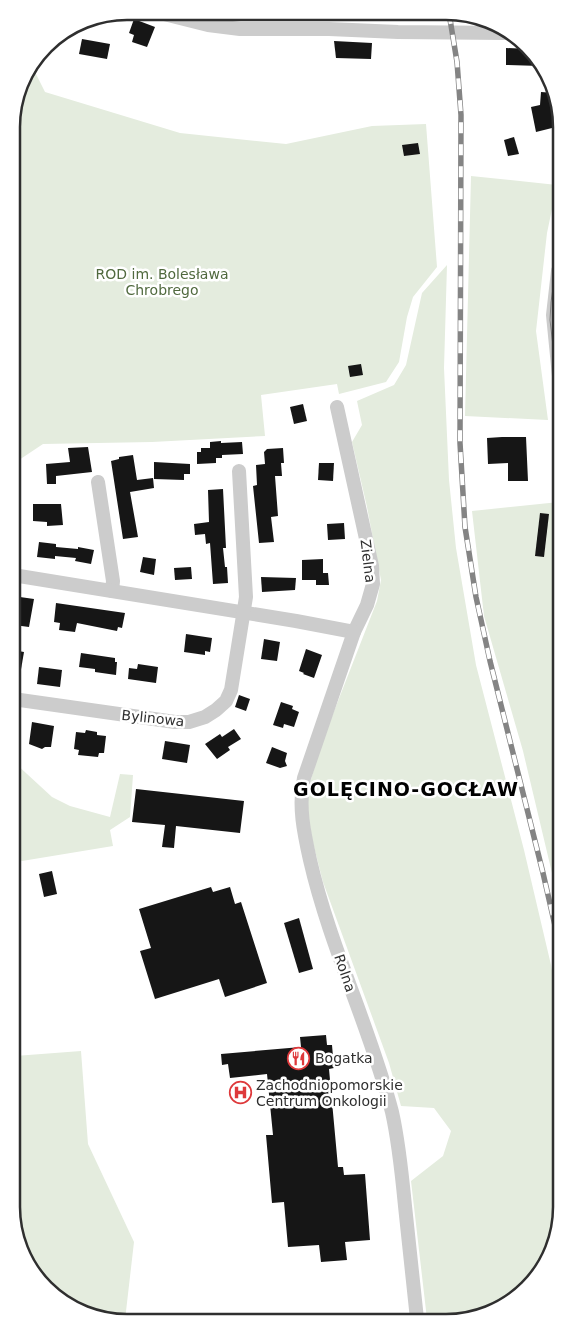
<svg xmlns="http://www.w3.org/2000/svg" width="573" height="1334" font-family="'DejaVu Sans',sans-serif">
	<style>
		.green { fill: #e4ecde }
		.building { fill: #161616 }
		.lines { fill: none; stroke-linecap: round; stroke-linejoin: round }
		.minor { stroke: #ccc; stroke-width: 14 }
		.tram { stroke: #848484; stroke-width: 1 }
		.rail-casing { stroke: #848484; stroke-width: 5.5 }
		.rail { stroke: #fff; stroke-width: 4; stroke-dasharray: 11; stroke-linecap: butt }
		.labels { text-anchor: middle; stroke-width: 5; stroke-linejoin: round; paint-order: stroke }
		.park-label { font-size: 14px; fill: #50693e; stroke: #fff }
		.street-label { font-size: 14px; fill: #2f2f2f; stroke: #fff }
		.poi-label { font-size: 14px; fill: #2f2f2f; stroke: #fff; text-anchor: start }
		.district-label { font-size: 19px; font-weight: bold; letter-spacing: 1px; fill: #000; stroke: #fff }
		.rim { fill: none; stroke: #2f2f2f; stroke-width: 2.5 }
	</style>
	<rect width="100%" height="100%" fill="#fff"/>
	<g class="green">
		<path d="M196 12H289L288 19 208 15Z"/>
		<path d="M36 59 35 72 45 92 180 133 286 144 372 126 426 124 437 267 413 297 407 317 399 362 386 382 339 394 337 384 261 395 265 436 152 442 43 444 13 464 12 119 23 75Z"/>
		<path d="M471 176 557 185 547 233 536 331 548 420 465 416Z"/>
		<path d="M447 265 444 368 449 480 456 548 476 665 524 850 551 965 561 1024V1215L533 1283 476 1319H427L411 1181 443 1156 451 1131 434 1108 401 1106 389 1063 323 882 313 843 307 810 309 786 322 742 377 601 381 580 367 507 352 442 362 425 357 401 394 385 406 365 422 293Z"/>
		<path d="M559 502 561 911 523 751 484 616 472 511Z"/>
		<path d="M14 762 52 797 70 806 110 817 120 774 133 775 130 817 110 830 113 846 22 861 14 857Z"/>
		<path d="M81 1051 88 1144 134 1242 125 1320 104 1321 45 1289 15 1237V1056Z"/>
	</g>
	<g class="building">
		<path d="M134 19 155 27 147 47 132 42 134 35 129 33Z"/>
		<path d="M82 39 110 44 107 59 79 54Z"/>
		<path d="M334 41 372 43 371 59 336 58Z"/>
		<path d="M506 48 530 49 540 66 506 65Z"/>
		<path d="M541 92 555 93 556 95 555 122 556 127 536 132 531 107 540 105Z"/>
		<path d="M514 137 519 154 508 156 504 140Z"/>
		<path d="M418 143 420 154 404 156 402 145Z"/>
		<path d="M361 364 363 375 350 377 348 366Z"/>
		<path d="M303 404 307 421 294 424 290 407Z"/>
		<path d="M502 437H526L528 481H508V463L488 464 487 438Z"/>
		<path d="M221 441V443L242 442 243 454 222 455V458H216V463L197 464V452H201V448H210V442Z"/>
		<path d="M88 447 92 472 56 476V484H47L46 464 70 462 68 448Z"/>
		<path d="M283 448 284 463H281L282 476H275L278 516 271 517 274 542 259 543 253 486 257 485 256 465 265 464 264 452 267 449Z"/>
		<path d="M133 455 137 480 153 478 154 488 130 492 138 537 123 539 111 461 119 459V457Z"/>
		<path d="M154 462 190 464V474H184V480L154 479Z"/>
		<path d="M319 463H334L333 481 318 480Z"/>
		<path d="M223 489 226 548H223L225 567H227L228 583 213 584 210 543 206 544 205 534 195 535 194 524 209 522 208 490Z"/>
		<path d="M33 504H61L63 525 47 526V522L33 521Z"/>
		<path d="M540 513 549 514 544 557 535 556Z"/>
		<path d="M344 523 345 539 328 540 327 524Z"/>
		<path d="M39 542 56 544V547L78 549V547L94 550 91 564 75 561 76 558 55 556V559L37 557Z"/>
		<path d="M143 557 156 559 154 575 140 572Z"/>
		<path d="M323 559V573H328L329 585H316V580H302V560Z"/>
		<path d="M191 567 192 579 175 580 174 568Z"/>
		<path d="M261 577 296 578 295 590 262 592Z"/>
		<path d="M13 596 34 599 29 627 14 625 16 611 13 610Z"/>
		<path d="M56 603 125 613 122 628 118 627 117 631 77 623 75 632 59 630 60 623 54 622Z"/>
		<path d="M186 634 212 638 210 652 205 651V655L184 652Z"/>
		<path d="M264 639 280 642 277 661 261 659Z"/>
		<path d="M306 649 322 655 314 678 303 674 304 673 299 671Z"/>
		<path d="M13 650 24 652 18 687H13Z"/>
		<path d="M81 653 115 658V662H117L116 675 95 672V669L79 667Z"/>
		<path d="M138 664 158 667 156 683 128 679 129 668 137 669Z"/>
		<path d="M39 667 62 670 60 687 37 684Z"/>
		<path d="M239 695 250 699 246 711 235 707Z"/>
		<path d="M281 702 293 706 292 709 299 712 294 727 284 724 283 728 273 725Z"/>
		<path d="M32 722 54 726 51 747H45L42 749 29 744Z"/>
		<path d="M234 729 241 739 228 747 230 750 217 759 205 744 220 734 222 737Z"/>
		<path d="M86 730 97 732V735L106 736 104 753H99L98 757 78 755 79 750 74 749 76 732 85 733Z"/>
		<path d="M165 741 190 745 187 763 162 759Z"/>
		<path d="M272 747 287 753 285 761 287 766 280 768 266 763Z"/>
		<path d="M136 789 244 801 240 833 176 826 174 848 162 847 165 825 132 822Z"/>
		<path d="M52 871 57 894 44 897 39 874Z"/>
		<path d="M211 887 213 892 230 887 235 904 241 902 267 983 225 997 219 979 155 999 140 951 151 948 139 909Z"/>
		<path d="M299 918 313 969 299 973 284 923Z"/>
		<path d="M326 1035 327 1045H332L334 1068 329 1069 338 1167H343L344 1175 365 1174 370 1240 345 1242 347 1260 321 1262 319 1245 288 1247 284 1202 272 1203 266 1135H273L267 1074 230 1078 228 1064 222 1065 221 1054 301 1047 300 1037Z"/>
	</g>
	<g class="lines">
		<g class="minor">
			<path d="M152 11 208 25 240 29H329L398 32 505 33"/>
			<path d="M558 271 553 315 559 376"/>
			<path d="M98 482 113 581 112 591"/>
			<path d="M13 575 296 621 354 632 367 605 373 584 372 566 337 407"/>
			<path d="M354 632 304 778C298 806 304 833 310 860 330 947 370 1027 392 1112 399 1143 402 1175 405 1206 409 1244 413 1281 417 1319"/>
			<path d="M13 699 175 722H189L205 717 216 710 226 701 231 690 246 597 239 471"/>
		</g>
		<path class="tram" d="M558 254 551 302 550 320 559 398"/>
		<defs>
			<path id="rail" d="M449 13 457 62 461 115 460 443 465 527 476 597 490 661 543 873 561 952"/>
		</defs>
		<use href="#rail" class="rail-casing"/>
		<use href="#rail" class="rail"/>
	</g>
	<defs>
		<symbol id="restaurant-ring" viewBox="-11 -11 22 22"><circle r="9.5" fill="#fff" stroke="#de393b" stroke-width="1.5"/><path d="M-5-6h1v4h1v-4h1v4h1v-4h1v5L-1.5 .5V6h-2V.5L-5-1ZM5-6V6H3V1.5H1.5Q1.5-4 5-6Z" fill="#de393b"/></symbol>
		<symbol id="hospital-ring" viewBox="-11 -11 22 22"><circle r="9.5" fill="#fff" stroke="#de393b" stroke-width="1.5"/><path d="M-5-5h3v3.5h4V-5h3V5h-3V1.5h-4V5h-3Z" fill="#de393b"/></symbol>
	</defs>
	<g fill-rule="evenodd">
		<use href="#restaurant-ring" x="286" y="1046" width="25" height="25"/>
		<use href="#hospital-ring" x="228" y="1080" width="25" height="25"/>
	</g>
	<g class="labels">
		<g class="park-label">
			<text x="162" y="279">ROD im. Bolesława<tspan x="162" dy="16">Chrobrego</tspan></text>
		</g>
		<g class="street-label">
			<text transform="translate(368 561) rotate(83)" y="5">Zielna</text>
			<text transform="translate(153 718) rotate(6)" y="5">Bylinowa</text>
			<text transform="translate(345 973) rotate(71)" y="5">Rolna</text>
		</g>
		<g class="poi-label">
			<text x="315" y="1063">Bogatka</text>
			<text x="256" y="1090">Zachodniopomorskie<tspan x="256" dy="16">Centrum Onkologii</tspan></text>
		</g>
		<g class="district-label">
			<text x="406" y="796">GOLĘCINO-GOCŁAW</text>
		</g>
	</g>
	<path d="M0 0H573V1334H0ZM127 20H446A107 107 0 0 1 553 127V1207A107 107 0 0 1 446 1314H127A107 107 0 0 1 20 1207V127A107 107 0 0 1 127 20Z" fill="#fff" fill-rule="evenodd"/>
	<path class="rim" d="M127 20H446A107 107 0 0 1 553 127V1207A107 107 0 0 1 446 1314H127A107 107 0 0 1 20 1207V127A107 107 0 0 1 127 20Z"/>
</svg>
